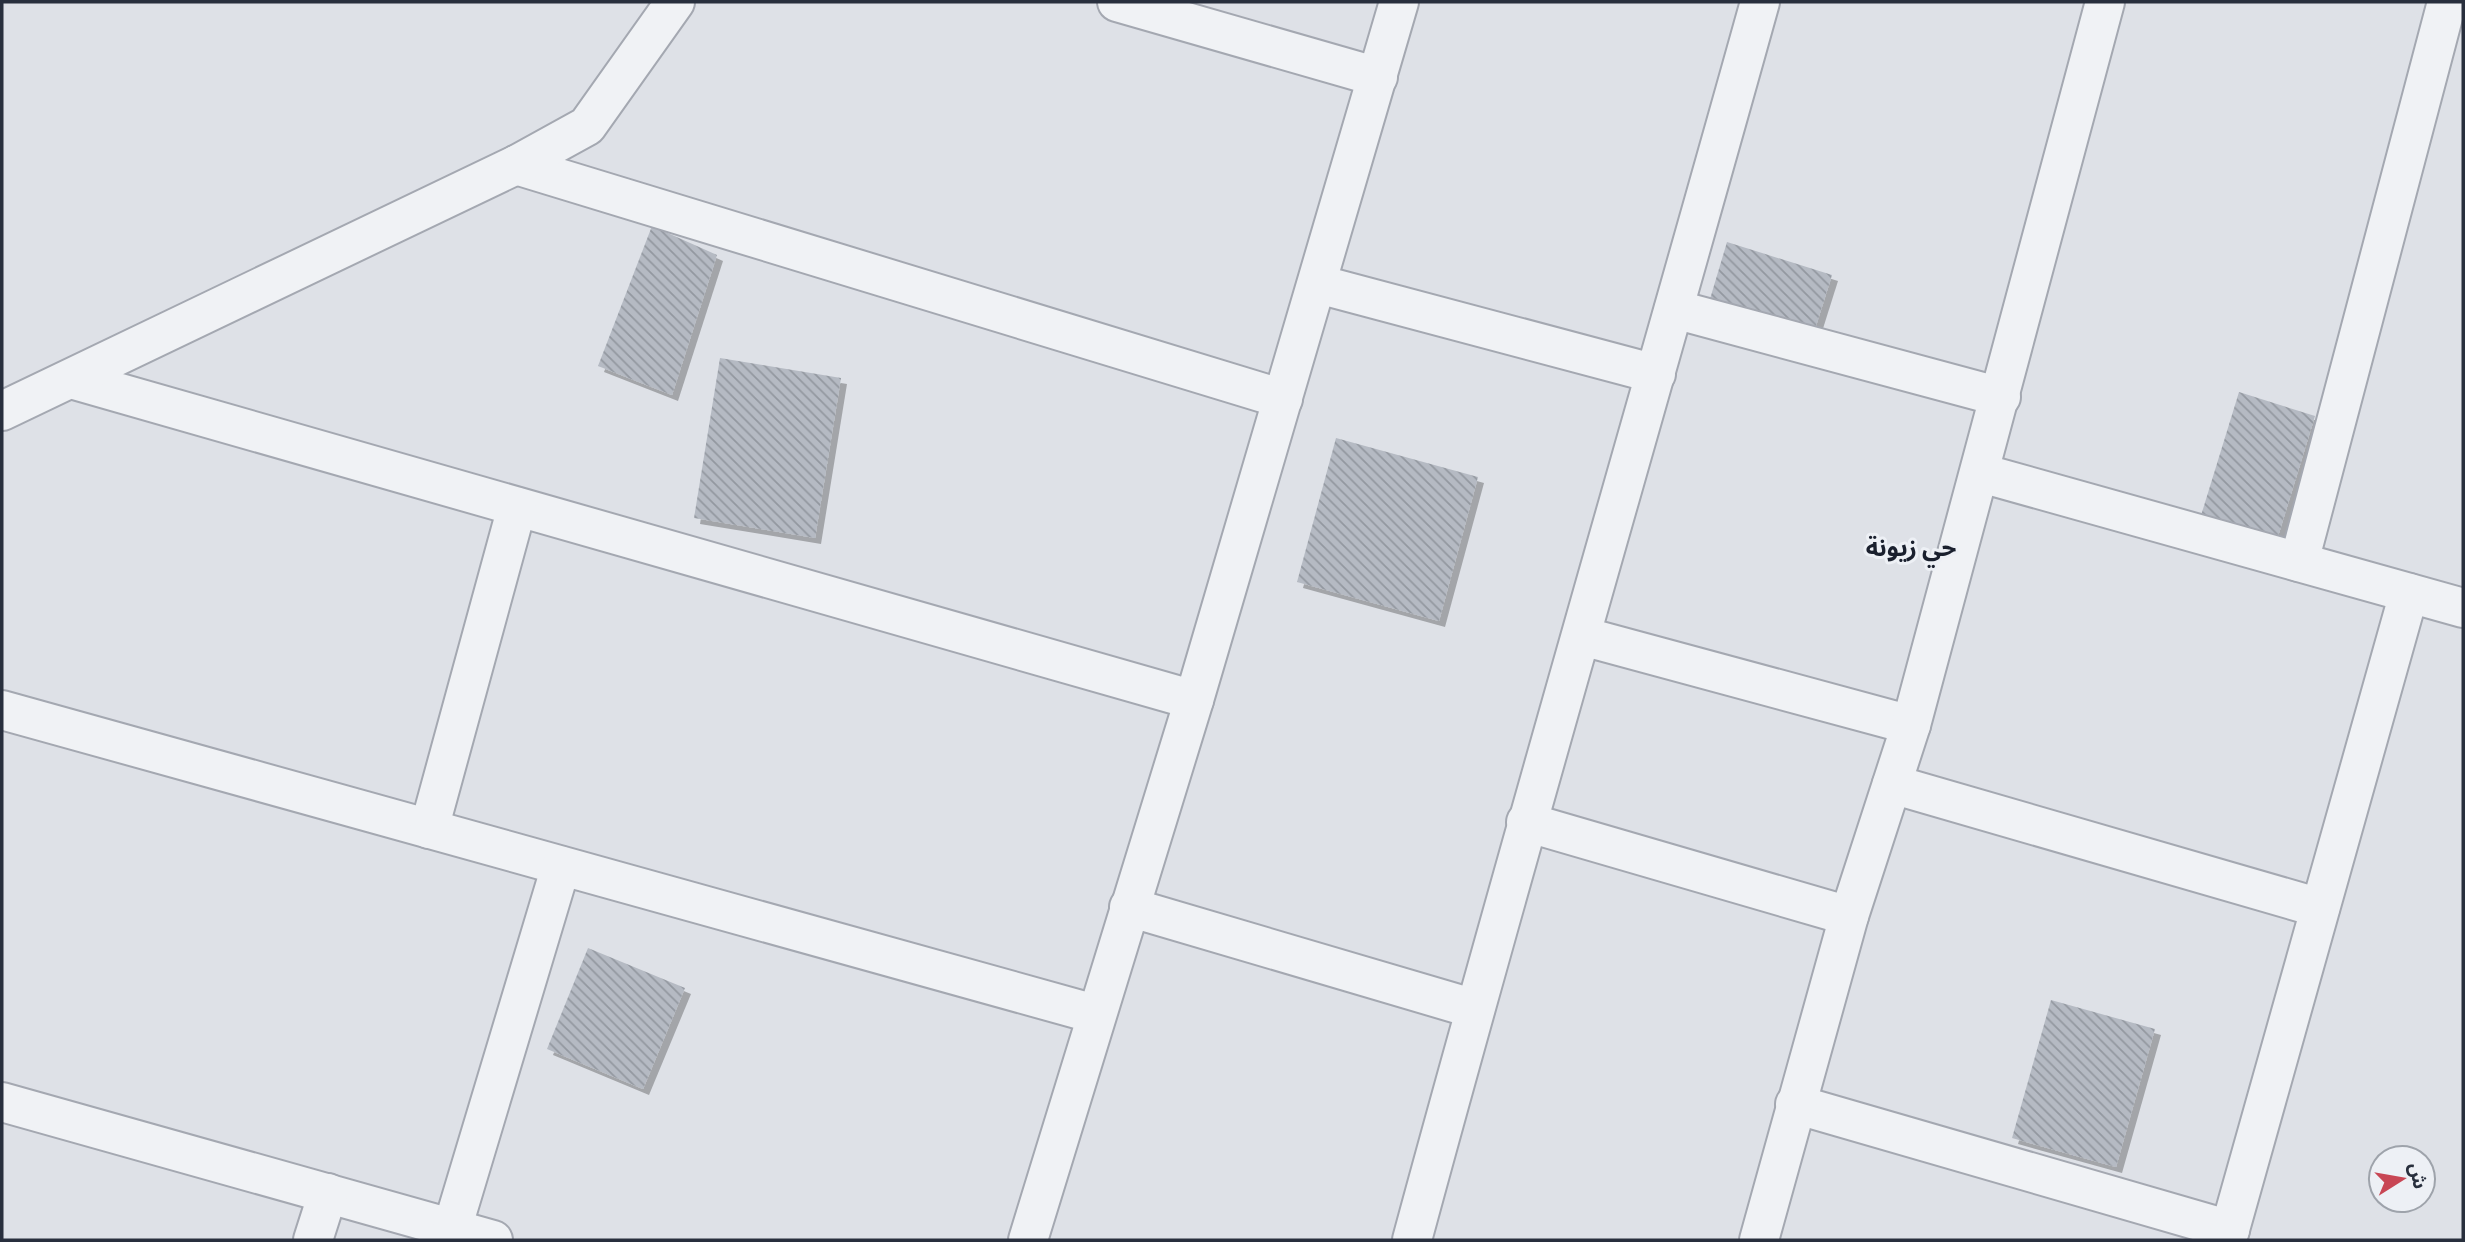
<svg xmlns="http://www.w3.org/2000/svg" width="2465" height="1242" font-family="Poppins,'Noto Sans Arabic',sans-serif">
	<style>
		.building { fill: url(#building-back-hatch); filter: url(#shadow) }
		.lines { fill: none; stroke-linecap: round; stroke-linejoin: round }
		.minor-casing { stroke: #a4a8b1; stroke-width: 42 }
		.minor { stroke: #f0f2f5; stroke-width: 38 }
		.labels { text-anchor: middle; stroke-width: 6; stroke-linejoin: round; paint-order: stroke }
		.neighbourhood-label { font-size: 24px; font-weight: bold; fill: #1a202e; stroke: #edf0f5 }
	</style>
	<defs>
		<pattern id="building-back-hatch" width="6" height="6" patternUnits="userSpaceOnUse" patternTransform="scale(1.75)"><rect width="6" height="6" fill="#b5bac3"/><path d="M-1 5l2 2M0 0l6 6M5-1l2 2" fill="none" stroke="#9398a0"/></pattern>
		<filter id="shadow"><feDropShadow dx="6" dy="6" stdDeviation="0" flood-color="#0004"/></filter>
	</defs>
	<rect width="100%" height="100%" fill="#dee1e7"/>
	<g class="building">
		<path d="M652 226 717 255 672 395 598 366Z"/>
		<path d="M1727 242 1832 275 1814 332 1710 299Z"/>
		<path d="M720 358 841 378 815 538 694 518Z"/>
		<path d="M2239 392 2315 416 2275 546 2199 522Z"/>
		<path d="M1336 438 1478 477 1439 621 1297 582Z"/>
		<path d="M588 948 685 988 643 1089 547 1049Z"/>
		<path d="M2051 1000 2155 1029 2116 1167 2012 1138Z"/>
	</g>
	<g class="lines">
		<defs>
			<g id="minor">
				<path d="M1117 2 1378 77"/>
				<path d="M516 165 1283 399"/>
				<path d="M1318 284 1656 374"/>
				<path d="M1674 309 2001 397"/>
				<path d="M71 379 1194 700"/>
				<path d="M2 411 516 165 587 126 675 2"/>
				<path d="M1981 473 2463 608"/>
				<path d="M2299 562 2447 2"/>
				<path d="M1582 636 1911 725"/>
				<path d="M2 710 1095 1014"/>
				<path d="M1892 784 2320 908"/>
				<path d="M1526 822 1849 916"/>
				<path d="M429 829 517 507"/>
				<path d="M1129 907 1475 1009"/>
				<path d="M2 1102 493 1240"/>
				<path d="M1795 1104 2230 1230"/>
				<path d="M452 1229 561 866"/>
				<path d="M313 1240 328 1193"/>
				<path d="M1028 1240 1194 700 1399 2"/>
				<path d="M1412 1240C1524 826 1645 415 1760 2"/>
				<path d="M1759 1240 1849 916 1911 725 2105 2"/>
				<path d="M2227 1240 2409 593"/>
			</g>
		</defs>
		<use href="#minor" class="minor-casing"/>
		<use href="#minor" class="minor"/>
	</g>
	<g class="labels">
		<g class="neighbourhood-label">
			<text x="1911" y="556">حي زيونة</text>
		</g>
	</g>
	<rect width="2465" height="1242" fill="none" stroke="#282f3d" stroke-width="7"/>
	<g transform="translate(2402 1179) rotate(79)"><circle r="33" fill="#edf0f5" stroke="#9ea3ab" stroke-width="2"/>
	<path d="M0-5L12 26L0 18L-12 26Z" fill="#c84654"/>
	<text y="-10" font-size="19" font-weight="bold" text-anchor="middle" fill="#282f3d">ش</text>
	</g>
</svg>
